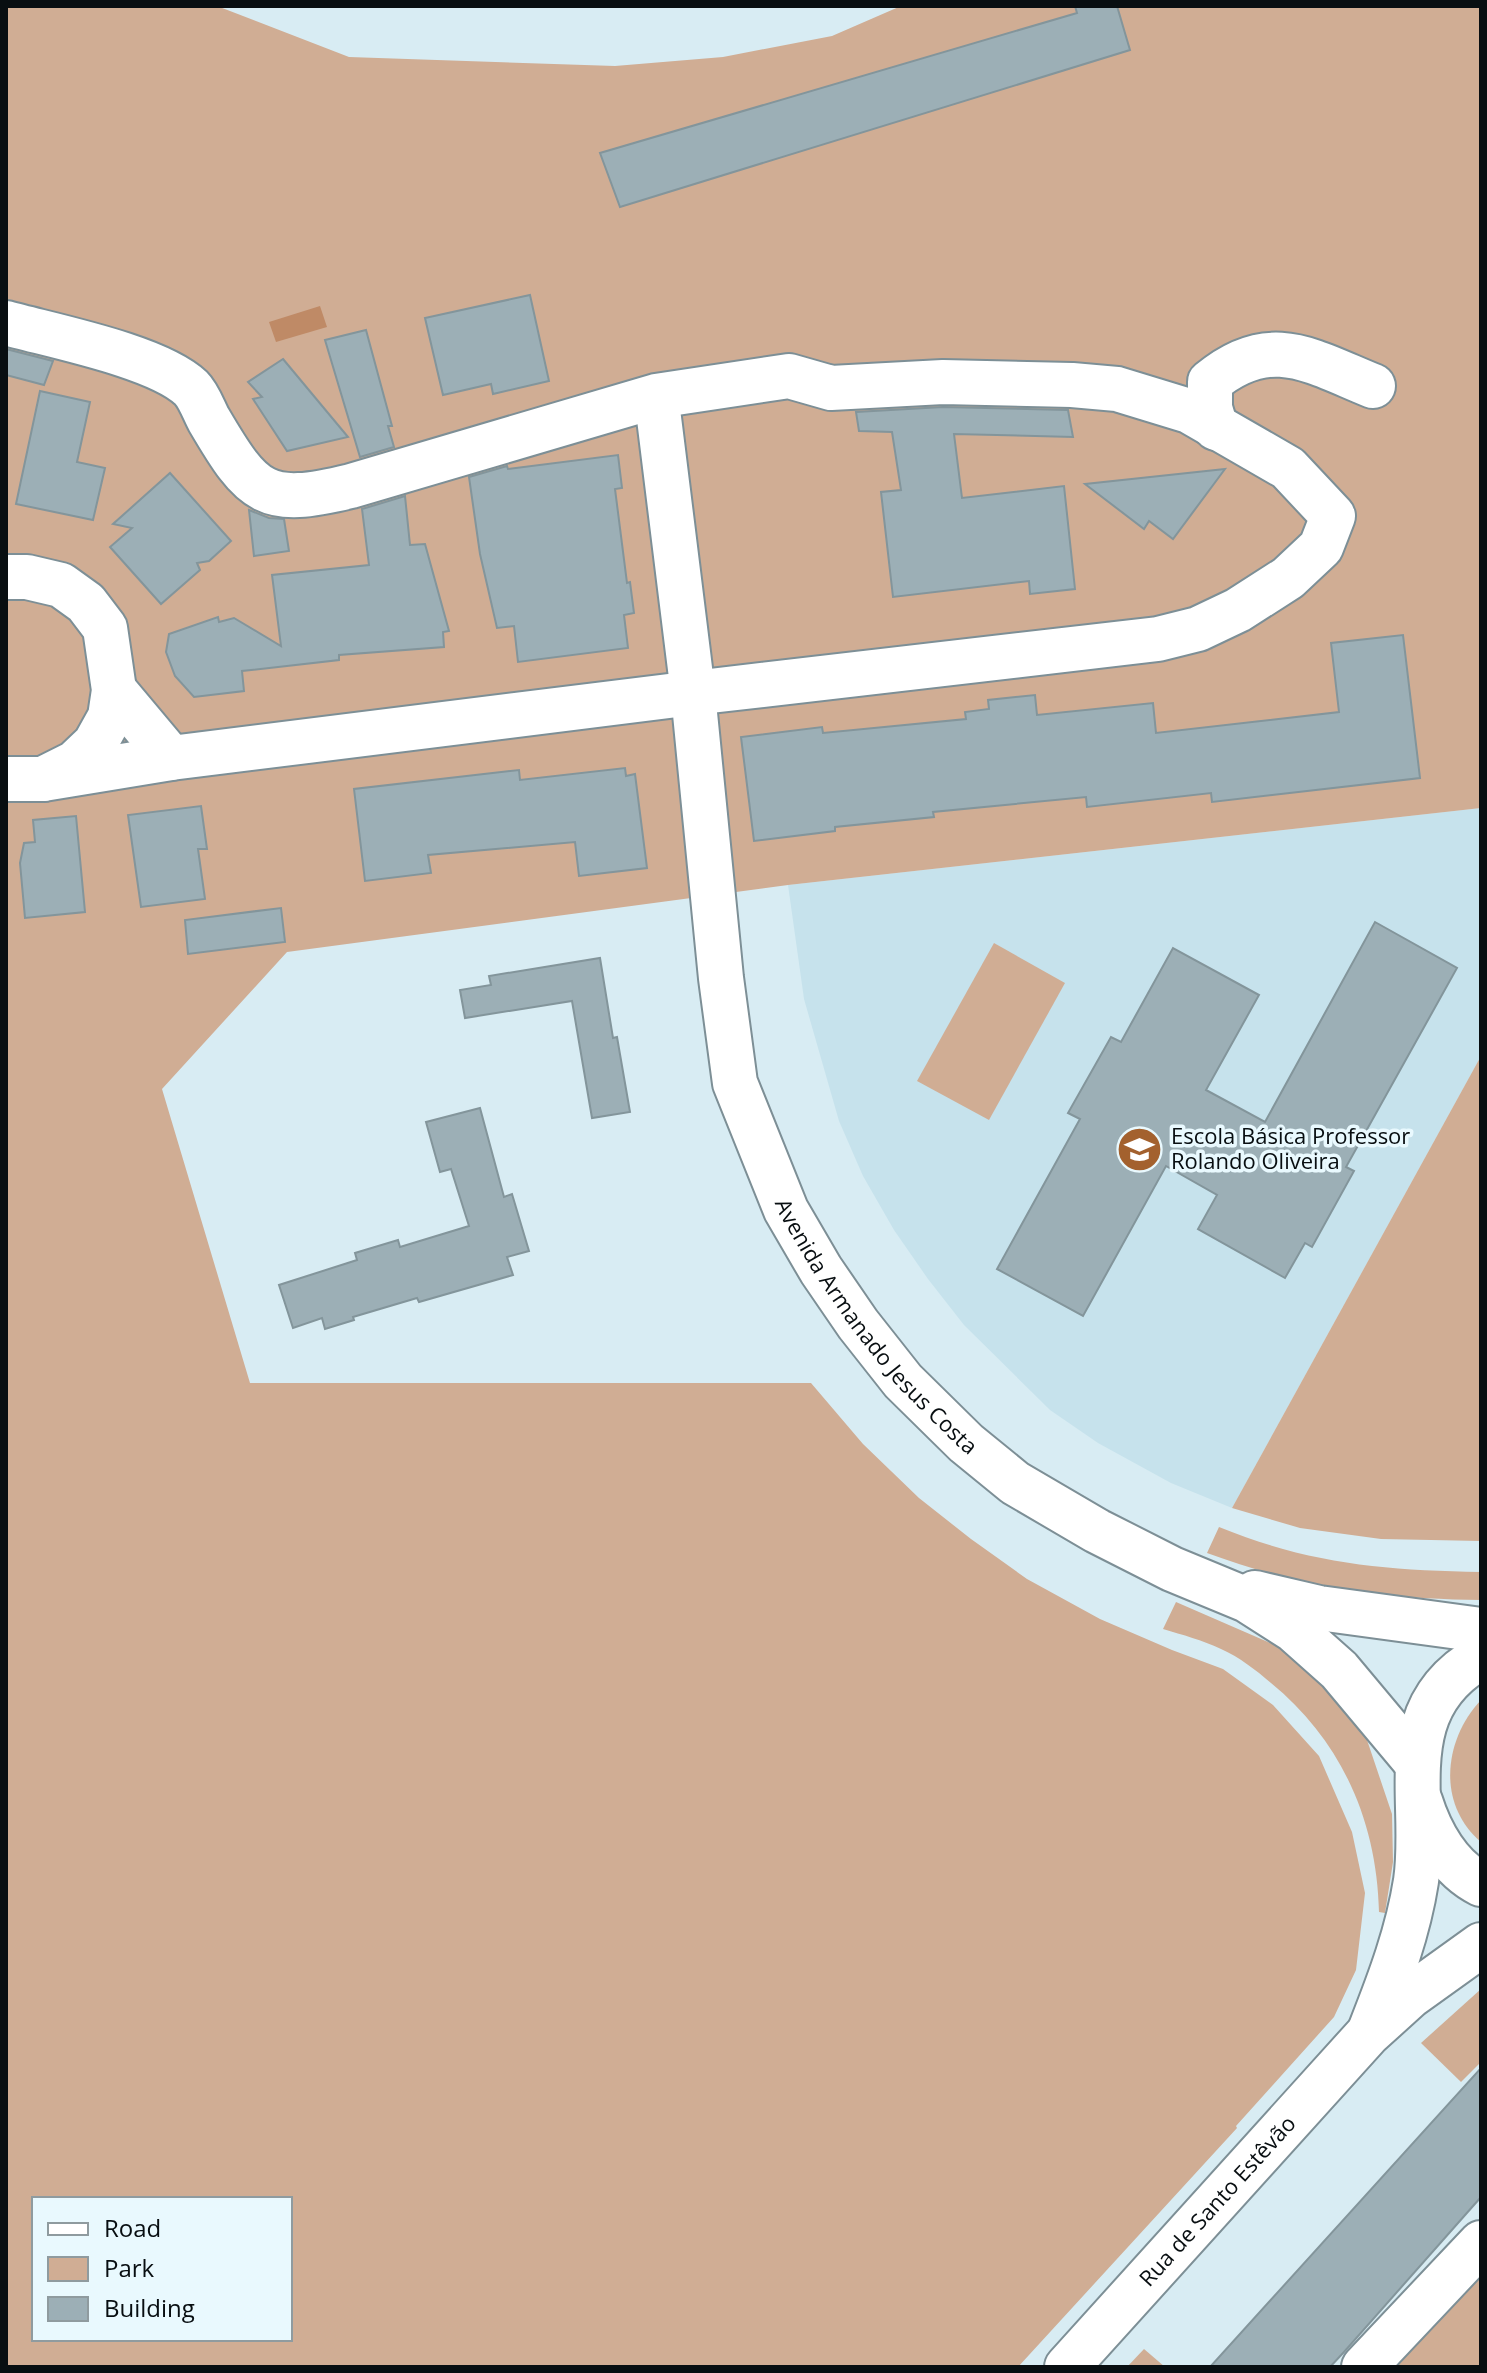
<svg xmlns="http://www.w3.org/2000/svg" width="1487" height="2373" font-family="'Open Sans',sans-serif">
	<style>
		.built { fill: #c6e2ec }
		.green { fill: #d0ad94; fill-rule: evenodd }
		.water { fill: #bf8a66 }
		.building { fill: #9cafb6; stroke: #83959b; stroke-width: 2 }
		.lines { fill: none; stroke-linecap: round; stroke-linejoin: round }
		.street-casing { stroke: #7d8f96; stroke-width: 48 }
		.secondary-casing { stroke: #7d8f96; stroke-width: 48 }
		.street { stroke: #fff; stroke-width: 44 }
		.secondary { stroke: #fff; stroke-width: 44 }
		.labels { text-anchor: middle; stroke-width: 7; stroke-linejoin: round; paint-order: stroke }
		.poi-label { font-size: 22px; fill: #080e11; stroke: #e9f9fe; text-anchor: start }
		.street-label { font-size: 22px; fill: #080e11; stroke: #e9f9fe }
	</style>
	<rect width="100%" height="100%" fill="#d8ecf3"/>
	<path class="built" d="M1481 808V1056L1232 1508 1171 1483 1098 1443 1050 1410 964 1325 928 1279 894 1230 863 1176 839 1121 804 999 788 885Z"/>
	<g class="green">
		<path d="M6 6H217L349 57 615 66 723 57 832 36 901 6H1481V808L788 885 287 952 162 1089 250 1383H811L863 1444 919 1498 971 1539 1027 1579 1100 1619 1172 1650 1223 1669 1273 1705 1319 1756 1352 1832 1365 1893 1356 1970 1334 2017 1236 2126 1237 2128 1018 2367H6ZM34 2199H290V2339H34Z"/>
		<path d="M994 943 1065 983 989 1120 917 1081Z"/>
		<path d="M1481 1056V1541L1381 1539 1300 1528 1232 1508Z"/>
		<path d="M1219 1527C1310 1564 1384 1570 1481 1572V1600C1383 1599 1299 1587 1207 1553Z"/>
		<path d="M1176 1602 1277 1646 1323 1682 1351 1715 1367 1740 1392 1814 1393 1862 1385 1913 1379 1912C1377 1822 1342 1741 1271 1683 1256 1670 1239 1657 1221 1649 1202 1640 1183 1635 1163 1629Z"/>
		<path d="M1481 1700V1842C1436 1804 1444 1739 1481 1700Z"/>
		<path d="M1481 1989V2062L1461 2082 1421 2043Z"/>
		<path d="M1481 2254V2367H1374Z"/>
		<path d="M1144 2349 1165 2367H1127Z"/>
	</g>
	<path class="water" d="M320 306 327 327 276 342 269 322Z"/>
	<g class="building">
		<path d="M1075 6H1117L1130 50 620 207 600 153 1077 13Z"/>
		<path d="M530 295 549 381 493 394 491 384 443 395 425 318Z"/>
		<path d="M366 330 392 426H388L394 447 360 457 325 340Z"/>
		<path d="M6 349 53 361 44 385 6 375Z"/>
		<path d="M283 359 348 437 287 451 253 399 262 397 248 382Z"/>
		<path d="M40 391 90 402 77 462 105 468 93 520 16 504Z"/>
		<path d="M943 407 1068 410 1073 437 954 434 962 498 1064 486 1075 589 1030 594 1029 581 893 597 881 492 901 490 892 432 859 431 856 412Z"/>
		<path d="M618 455 622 488 615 489 627 583 630 582 634 613 624 615 628 648 518 662 514 626 497 628 480 554 469 477 507 466 508 469Z"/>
		<path d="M1225 469 1173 539 1149 521 1144 529 1085 484Z"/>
		<path d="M170 473 231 541 209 561 197 563 200 570 161 604 110 547 132 528 113 524Z"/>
		<path d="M405 496 410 545 425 544 449 631 443 632 444 647 339 655V660L242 671 244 691 194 697 175 676 166 652 169 634 218 617 219 622 234 618 281 646 272 575 369 565 362 509Z"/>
		<path d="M249 510 269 518 284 519 289 551 254 556Z"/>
		<path d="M1403 635 1420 778 1212 802 1211 793 1087 807 1086 797 933 812 934 817 835 827V831L754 841 741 737 822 727 823 733 966 719 965 712 989 709 988 700 1035 695 1037 715 1153 703 1156 733 1339 712 1331 643Z"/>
		<path d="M625 768 626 776 635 774 647 868 579 876 575 842 428 855 431 873 365 881 354 789 519 770 520 780Z"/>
		<path d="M201 806 207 849H198L205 899 141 907 128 815Z"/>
		<path d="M76 816 85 912 25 918 20 863 24 843 35 842 33 820Z"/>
		<path d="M281 908 285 942 188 954 185 920Z"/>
		<path d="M1375 922 1457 968 1346 1167 1354 1171 1312 1247 1305 1243 1285 1278 1198 1229 1217 1195 1166 1166 1083 1316 997 1269 1080 1119 1068 1113 1111 1037 1121 1042 1173 948 1259 995 1206 1090 1265 1122Z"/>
		<path d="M600 958 613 1038 617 1037 630 1112 592 1118 572 1001 465 1018 460 990 491 985 489 976Z"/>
		<path d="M480 1108 504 1197 512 1194 529 1251 507 1257 513 1275 419 1302 417 1298 353 1317 354 1320 325 1329 322 1318 293 1328 279 1285 357 1260 355 1253 398 1240 400 1247 469 1226 451 1169 440 1172 426 1122Z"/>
		<path d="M1481 2068V2197L1344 2352 1330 2367H1210Z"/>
	</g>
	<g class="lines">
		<defs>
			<g id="street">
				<path d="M6 323C53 336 157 356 191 388 199 396 204 411 209 420 253 495 265 507 351 486L656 396 789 376 831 388 943 382 1072 385 1117 389 1189 411 1288 468 1333 516 1321 547 1288 578 1238 610 1198 629 1158 639 693 693 171 758 43 779"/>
				<path id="s1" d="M658 410 693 693 721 978 735 1083 786 1210 821 1270 858 1324 903 1381 966 1443 1015 1483 1097 1531 1172 1569 1247 1600 1294 1630 1339 1670 1416 1762"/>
				<path d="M1216 428 1210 408V382C1270 332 1311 361 1373 386"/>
				<path d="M6 577H27L61 585 86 603 105 628 114 690 110 717 95 744 75 763 43 779H6"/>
				<path d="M114 690 171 758"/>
				<path d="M1255 1593 1319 1608 1481 1630"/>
				<path d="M1364 2367 1481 2243"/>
			</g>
			<g id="secondary">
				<path d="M1420 1801C1430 1833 1449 1868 1481 1884"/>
				<path d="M1371 2028C1390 1980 1408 1932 1416 1881 1428 1799 1389 1709 1481 1657"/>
				<path id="s2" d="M1067 2367 1368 2034 1410 1996 1481 1945"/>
			</g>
		</defs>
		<use href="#street" class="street-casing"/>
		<use href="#secondary" class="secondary-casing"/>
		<use href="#street" class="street"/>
		<use href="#secondary" class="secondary"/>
	</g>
	<defs>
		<symbol id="school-disc" viewBox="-11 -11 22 22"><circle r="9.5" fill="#a3612e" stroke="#e9f9fe"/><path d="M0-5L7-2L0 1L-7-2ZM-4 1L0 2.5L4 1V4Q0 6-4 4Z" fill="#fff"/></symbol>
	</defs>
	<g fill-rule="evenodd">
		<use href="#school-disc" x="1114" y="1124" width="51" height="51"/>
	</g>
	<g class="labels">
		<g class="poi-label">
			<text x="1171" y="1144">Escola Básica Professor<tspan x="1171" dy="25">Rolando Oliveira</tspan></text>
		</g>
		<g class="street-label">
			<text dy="8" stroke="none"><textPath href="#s1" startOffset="962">Avenida Armanado Jesus Costa</textPath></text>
			<text dy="8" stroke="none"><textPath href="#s2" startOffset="224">Rua de Santo Estêvão</textPath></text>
		</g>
	</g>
	<rect width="1487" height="2373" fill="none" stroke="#080e11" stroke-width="16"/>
	<rect x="32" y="2197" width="260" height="144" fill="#e9f9fe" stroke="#8f9b9f" stroke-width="2"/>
	<rect x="48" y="2223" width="40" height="12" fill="#ffffff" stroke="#8f9b9f" stroke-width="2"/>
	<text x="104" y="2237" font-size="24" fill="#080e11">Road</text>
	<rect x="48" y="2257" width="40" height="24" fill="#d0ad94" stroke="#8f9b9f" stroke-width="2"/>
	<text x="104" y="2277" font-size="24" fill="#080e11">Park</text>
	<rect x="48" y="2297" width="40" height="24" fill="#9cafb6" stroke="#8f9b9f" stroke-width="2"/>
	<text x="104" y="2317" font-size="24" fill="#080e11">Building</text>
</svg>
